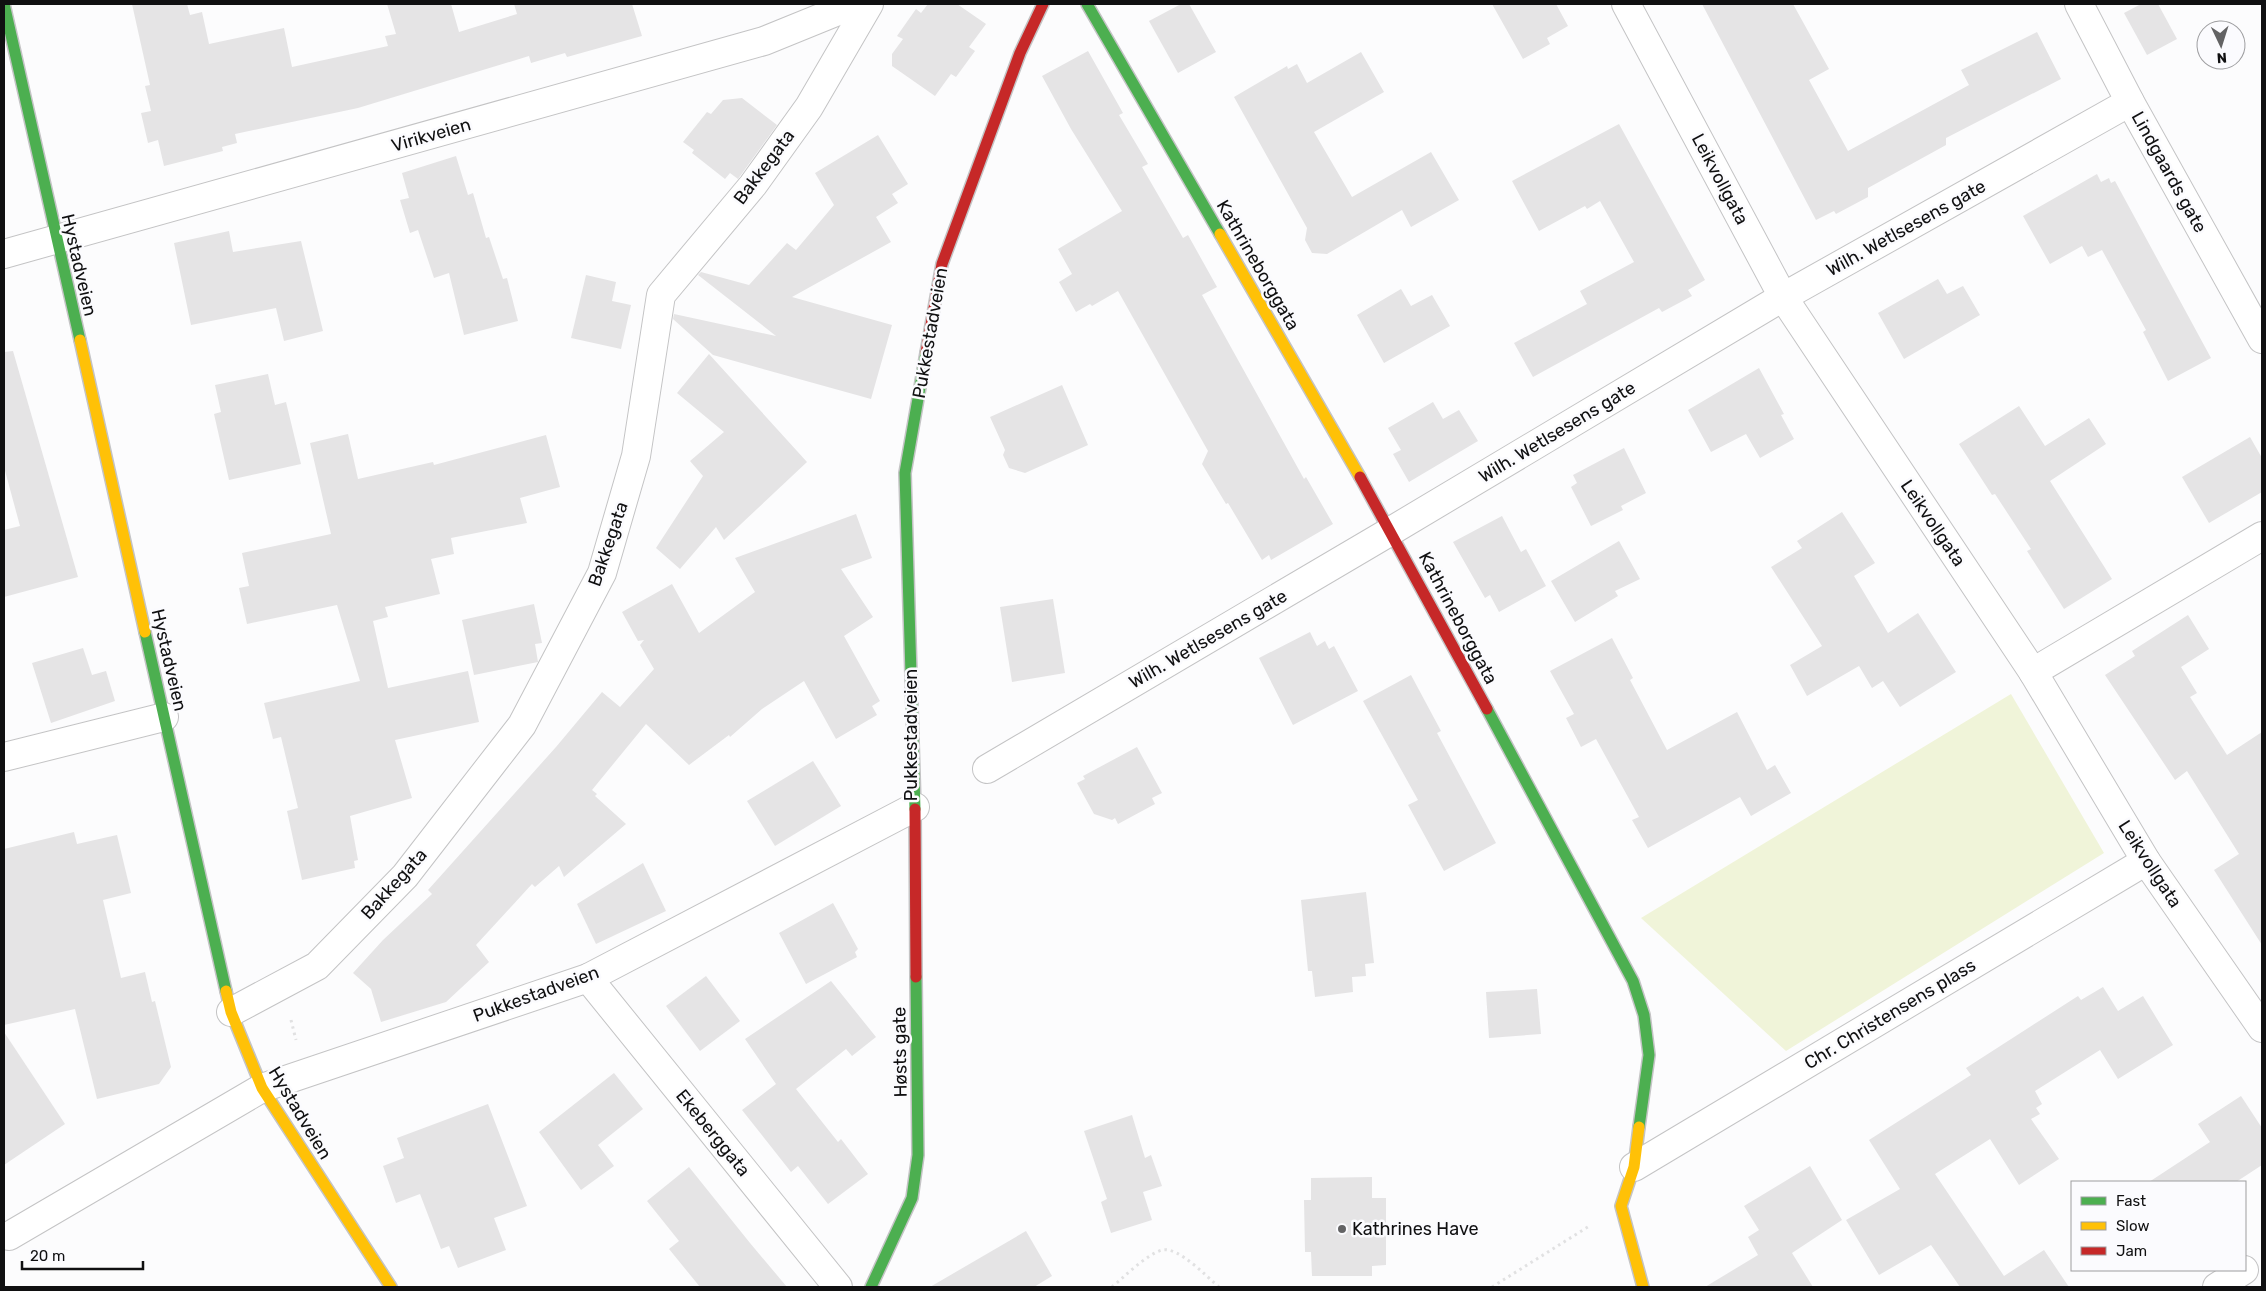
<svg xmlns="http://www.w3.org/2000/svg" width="2266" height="1291" font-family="Rubik,sans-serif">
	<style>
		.green { fill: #f0f4d9 }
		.building { fill: #e5e4e5 }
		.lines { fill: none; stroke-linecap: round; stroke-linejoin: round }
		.street-casing { stroke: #c4c4c5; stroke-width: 30 }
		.fast-casing { stroke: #c4c4c5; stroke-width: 14 }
		.slow-casing { stroke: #c4c4c5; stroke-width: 14 }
		.jam-casing { stroke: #c4c4c5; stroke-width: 14 }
		.path { stroke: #e1e1e2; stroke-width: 3; stroke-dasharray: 2.5 4; stroke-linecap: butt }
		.street { stroke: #fff; stroke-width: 28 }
		.fast { stroke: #4caf50; stroke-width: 11 }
		.slow { stroke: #ffc107; stroke-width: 11 }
		.jam { stroke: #c62828; stroke-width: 11 }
		.poi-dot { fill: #636364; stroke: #fbfbfe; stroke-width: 2 }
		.labels { text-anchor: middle; stroke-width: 5; stroke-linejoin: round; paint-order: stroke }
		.street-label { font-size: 18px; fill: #101011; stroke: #fbfbfe }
		.poi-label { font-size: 18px; fill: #101011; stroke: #fbfbfe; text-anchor: start }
	</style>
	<rect width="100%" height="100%" fill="#fcfcfd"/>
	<path class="green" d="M2011 694 2104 853 1786 1051 1641 918Z"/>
	<g class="building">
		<path d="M132 4H187L190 15 202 12 209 44 284 28 292 67 388 46 385 36 396 34 387 4H451L459 32 517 14 514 4H632L642 36 567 57 565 53 531 63 529 56 358 108 235 134 237 143 222 147 223 151 164 166 158 140 148 143 141 113 151 111 145 86 150 85Z"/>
		<path d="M928 4H957L986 24 969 47 975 51 956 77 951 74 935 96 892 66V54L903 39 897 36 916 9 921 13Z"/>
		<path d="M1181 4H1189L1216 52 1178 73 1149 21Z"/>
		<path d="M1492 4H1556L1568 26 1547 38 1550 44 1523 59Z"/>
		<path d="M1702 4H1793L1829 69 1809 80 1848 151 1969 85 1961 70 2037 32 2061 79 1946 138V145L1868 188V197L1836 214 1834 211 1816 220Z"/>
		<path d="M2141 4H2158L2177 39 2147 55 2124 13Z"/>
		<path d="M1088 51 1123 113 1119 115 1148 164 1142 167 1183 238 1188 235 1217 287 1202 295 1304 479 1306 477 1333 524 1271 560 1269 555 1262 560 1228 503 1226 504 1202 464 1208 451 1118 291 1092 306 1090 304 1076 312 1059 282 1072 274 1058 249 1122 211 1071 129 1042 76Z"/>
		<path d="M1361 52 1384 92 1314 132 1352 197 1431 152 1459 200 1411 227 1402 210 1327 254 1312 253 1305 240 1307 228 1234 97 1287 66 1288 69 1297 64 1307 83Z"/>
		<path d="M742 98 777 125 738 179 730 173 725 179 692 153 694 150 683 142 707 112 711 114 723 100Z"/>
		<path d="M1619 124 1705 280 1688 290 1692 296 1662 312 1659 308 1533 377 1514 343 1587 304 1580 291 1634 262 1600 201 1587 209 1585 206 1539 231 1512 181Z"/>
		<path d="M878 135 908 184 892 194 898 203 876 217 891 242 792 297 892 325 871 399 713 355 673 319 674 314 776 336 698 275 701 272 749 285 787 243 796 250 834 205 815 173Z"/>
		<path d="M456 156 468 195 473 193 486 238 489 237 503 279 507 278 518 321 464 335 449 273 434 278 418 230 410 233 400 200 409 198 402 173Z"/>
		<path d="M2097 174 2101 182 2109 178 2111 183 2115 181 2211 358 2168 381 2143 332 2146 330 2102 250 2088 257 2082 246 2050 264 2023 216Z"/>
		<path d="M229 231 233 252 301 241 323 331 284 341 276 308 191 325 174 243Z"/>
		<path d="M586 275 616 282 612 301 631 305 621 349 571 338Z"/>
		<path d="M1938 279 1947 294 1963 286 1980 315 1904 359 1878 313Z"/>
		<path d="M1401 289 1411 306 1432 295 1450 326 1384 363 1357 315Z"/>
		<path d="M13 351 78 577 4 597V530L20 526 4 467V352Z"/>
		<path d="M709 354 807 462 724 540 716 527 680 569 656 548 703 476 690 461 724 432 677 393Z"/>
		<path d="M1759 368 1784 414 1781 415 1794 439 1760 458 1746 434 1711 452 1688 410Z"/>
		<path d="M268 374 275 405 286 402 301 464 229 480 214 414 221 412 215 385Z"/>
		<path d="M1062 385 1088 445 1025 473 1009 468 1003 455 1005 450 990 417Z"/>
		<path d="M1433 402 1443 419 1459 410 1478 441 1409 482 1393 454 1401 450 1388 428Z"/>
		<path d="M2019 406 2045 446 2089 418 2106 444 2050 481 2112 579 2064 609 2027 551 2031 549 1995 494 1992 495 1959 444Z"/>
		<path d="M348 434 358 479 433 462 434 465 546 435 560 487 520 498 527 523 451 538 454 554 431 559 440 594 385 607 388 617 373 621 388 688 468 671 479 722 395 740 412 798 350 816 358 860 354 861 355 868 302 880 287 811 298 808 281 737 273 739 264 703 360 681 337 605 247 624 239 588 249 586 242 553 331 534 310 443Z"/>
		<path d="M2250 437 2262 458V492L2209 523 2182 477Z"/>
		<path d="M1624 448 1646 493 1621 506 1623 510 1591 526 1571 487 1577 483 1573 475Z"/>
		<path d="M1842 512 1875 563 1854 576 1888 633 1918 613 1956 672 1900 707 1883 681 1872 688 1859 666 1807 696 1790 665 1822 646 1771 567 1802 548 1797 541Z"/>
		<path d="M856 514 872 558 841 569 873 617 844 636 880 701 872 706 877 715 836 739 804 681 762 709 730 737 729 735 689 765 646 724 592 790 597 794 595 796 626 824 564 877 559 866 535 887 532 884 476 945 489 962 446 1002 381 1022 371 989 353 973 383 940 432 894 428 890 556 747 602 692 620 707 654 669 640 645 644 640 638 641 622 612 672 584 699 633 755 592 735 558Z"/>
		<path d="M1502 516 1521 552 1526 549 1546 586 1499 612 1490 595 1485 598 1453 542Z"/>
		<path d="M1619 541 1640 579 1615 591 1618 596 1575 622 1551 581Z"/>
		<path d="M1053 599 1065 673 1012 682 1000 607Z"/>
		<path d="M534 604 542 643 535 644 538 662 474 675 462 620Z"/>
		<path d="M2188 615 2209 649 2181 667 2197 693 2190 697 2227 755 2262 732V945L2214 870 2239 854 2187 771 2175 780 2105 675 2135 656 2132 651Z"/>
		<path d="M1310 632 1317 646 1325 641 1329 649 1334 646 1358 691 1293 725 1259 658Z"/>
		<path d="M1612 638 1633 678 1630 680 1667 750 1737 712 1767 770 1775 765 1791 793 1751 816 1740 797 1648 848 1632 820 1639 817 1596 739 1581 747 1566 718 1574 714 1550 671Z"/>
		<path d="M83 648 92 675 106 671 115 701 51 723 32 663Z"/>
		<path d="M1411 675 1441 731 1437 733 1496 843 1444 871 1408 805 1418 800 1363 701Z"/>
		<path d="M1137 747 1162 793 1152 798 1155 804 1118 824 1115 818 1112 820 1094 814 1077 783 1085 779 1083 776Z"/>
		<path d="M813 761 841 806 775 846 747 801Z"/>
		<path d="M74 832 77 844 117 835 131 893 103 900 121 978 145 972 152 1002 155 1001 171 1067 159 1084 97 1099 75 1009 4 1025V849Z"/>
		<path d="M643 863 666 911 596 944 577 904Z"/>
		<path d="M1366 892 1374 963 1365 964 1366 976 1352 977 1353 992 1315 997 1312 971H1308L1301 900Z"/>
		<path d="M833 903 858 949 855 952 857 957 806 984 779 933Z"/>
		<path d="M706 976 740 1021 700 1051 666 1006Z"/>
		<path d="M831 981 876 1037 852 1056 846 1049 796 1089 838 1142 841 1139 868 1174 828 1204 798 1166 791 1172 742 1110 776 1084 745 1039Z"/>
		<path d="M2103 987 2118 1011 2143 996 2173 1045 2118 1079 2100 1050 2035 1091 2042 1104 2036 1108 2040 1114 2031 1119 2059 1159 2019 1185 1990 1139 1935 1174 2004 1276 2044 1250 2069 1287H1960L1931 1245 1879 1275 1846 1220 1900 1189 1869 1140 1971 1075 1966 1068 2078 996 2081 1000Z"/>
		<path d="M1537 989 1541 1034 1489 1038 1486 992Z"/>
		<path d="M4 1032 65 1124 4 1165Z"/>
		<path d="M614 1073 643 1109 598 1145 614 1166 581 1190 539 1132Z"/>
		<path d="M2241 1096 2262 1128V1165L2236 1182H2149L2210 1142 2198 1124Z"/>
		<path d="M488 1104 527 1206 494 1218 506 1250 458 1268 449 1246 441 1249 420 1194 396 1203 383 1166 404 1158 397 1138Z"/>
		<path d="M1132 1115 1145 1158 1151 1155 1162 1186 1143 1192 1152 1220 1111 1233 1101 1202 1107 1199 1084 1131Z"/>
		<path d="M1810 1166 1842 1220 1792 1253 1813 1287H1705L1758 1255 1748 1237 1759 1230 1744 1206Z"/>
		<path d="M689 1167 750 1243 787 1287H700L669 1249 679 1241 647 1201Z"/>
		<path d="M1372 1177V1198H1386V1265L1372 1266V1276H1312L1311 1252H1305L1304 1200H1311V1178Z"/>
		<path d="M1026 1231 1052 1276 1034 1287H930Z"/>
	</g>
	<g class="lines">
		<defs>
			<g id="street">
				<path d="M1626 4 1783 297 2033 672 2146 861 2262 1028"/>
				<path d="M2079 4 2130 102 2262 339"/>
				<path d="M4 254 764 41 855 4"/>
				<path d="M2033 672 2262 536"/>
				<path d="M4 757 164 717"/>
				<path d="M987 769 1391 531 1783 297 2130 102"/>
				<path d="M588 978 838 1287"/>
				<path d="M231 1012 317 966 405 876 522 725 602 573 636 456 661 295 753 185 809 107 869 4"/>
				<path d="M1634 1167 2146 861"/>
				<path d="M9 1236 262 1088 588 978 915 807"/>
				<path d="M2217 1287 2244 1270"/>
			</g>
			<g id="fast">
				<path d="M4 4 80 340"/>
				<path d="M1087 4 1220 234"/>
				<path d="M145 632 226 991"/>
				<path d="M1487 709 1633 981 1644 1015 1649 1055 1639 1127"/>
				<path d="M915 809 905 473 926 353"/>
				<path d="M871 1287 912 1198 918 1155 916 977"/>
			</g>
			<g id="slow">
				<path d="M1220 234 1360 477"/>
				<path d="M80 340 145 632"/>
				<path d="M226 991 231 1012 262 1088 391 1287"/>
				<path d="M1639 1127 1634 1167 1621 1206 1643 1287"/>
			</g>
			<g id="jam">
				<path d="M926 353 942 264 1020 53 1043 4"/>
				<path d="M1360 477 1487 709"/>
				<path d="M915 809 916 977"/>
			</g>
		</defs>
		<use href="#street" class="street-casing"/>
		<use href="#fast" class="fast-casing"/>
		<use href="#slow" class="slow-casing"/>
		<use href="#jam" class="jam-casing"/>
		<g class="path">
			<path d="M291 1020 296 1040"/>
			<path d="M1112 1287C1124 1277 1147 1254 1162 1250 1178 1246 1207 1277 1219 1287"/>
			<path d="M1492 1287 1591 1225"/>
		</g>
		<use href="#street" class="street"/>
		<use href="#fast" class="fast"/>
		<use href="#slow" class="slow"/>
		<use href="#jam" class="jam"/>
	</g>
	<circle class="poi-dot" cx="1342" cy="1229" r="5"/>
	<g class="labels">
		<g class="street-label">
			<text transform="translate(431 135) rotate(-16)" y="6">Virikveien</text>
			<text transform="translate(764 167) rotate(-53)" y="6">Bakkegata</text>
			<text transform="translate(2169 172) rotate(61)" y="6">Lindgaards gate</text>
			<text transform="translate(1720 179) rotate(62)" y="6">Leikvollgata</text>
			<text transform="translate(1906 228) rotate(-29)" y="6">Wilh. Wetlsesens gate</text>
			<text transform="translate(79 265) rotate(77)" y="6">Hystadveien</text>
			<text transform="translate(1258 265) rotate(60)" y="6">Kathrineborggata</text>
			<text transform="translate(930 333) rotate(-80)" y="6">Pukkestadveien</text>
			<text transform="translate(1557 432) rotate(-31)" y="6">Wilh. Wetlsesens gate</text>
			<text transform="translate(1933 523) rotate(56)" y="6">Leikvollgata</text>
			<text transform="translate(608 544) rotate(-71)" y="6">Bakkegata</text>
			<text transform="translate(1458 618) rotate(62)" y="6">Kathrineborggata</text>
			<text transform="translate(1208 639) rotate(-30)" y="6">Wilh. Wetlsesens gate</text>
			<text transform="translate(169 660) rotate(77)" y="6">Hystadveien</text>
			<text transform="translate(911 735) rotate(-90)" y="6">Pukkestadveien</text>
			<text transform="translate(2150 864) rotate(57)" y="6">Leikvollgata</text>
			<text transform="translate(394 884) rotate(-48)" y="6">Bakkegata</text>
			<text transform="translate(536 994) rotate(-20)" y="6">Pukkestadveien</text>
			<text transform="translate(1890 1014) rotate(-31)" y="6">Chr. Christensens plass</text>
			<text transform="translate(900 1052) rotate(-91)" y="6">Høsts gate</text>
			<text transform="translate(300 1113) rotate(59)" y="6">Hystadveien</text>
			<text transform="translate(713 1133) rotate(51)" y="6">Ekeberggata</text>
		</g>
		<g class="poi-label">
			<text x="1352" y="1235">Kathrines Have</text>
		</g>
	</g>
	<rect width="2266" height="1291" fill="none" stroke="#101011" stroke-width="10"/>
	<rect x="2071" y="1181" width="175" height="90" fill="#fbfbfe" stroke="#9d9d9f"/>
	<rect x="2081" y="1197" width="25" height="8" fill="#4caf50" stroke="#9d9d9f"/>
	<text x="2116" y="1206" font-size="15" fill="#101011">Fast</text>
	<rect x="2081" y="1222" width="25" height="8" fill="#ffc107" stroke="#9d9d9f"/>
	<text x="2116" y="1231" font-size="15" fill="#101011">Slow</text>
	<rect x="2081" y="1247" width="25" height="8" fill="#c62828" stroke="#9d9d9f"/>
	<text x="2116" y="1256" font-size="15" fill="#101011">Jam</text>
	<g transform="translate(2221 45) rotate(176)"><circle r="24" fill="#fbfbfe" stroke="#9d9d9f"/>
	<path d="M0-4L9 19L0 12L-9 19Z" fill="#636364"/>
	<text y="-8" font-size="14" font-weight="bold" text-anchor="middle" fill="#101011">N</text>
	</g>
	<path d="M22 1261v8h121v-8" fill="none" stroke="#101011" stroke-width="2.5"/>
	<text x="30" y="1261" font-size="15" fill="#101011" stroke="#fbfbfe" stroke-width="4" paint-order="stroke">20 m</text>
</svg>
